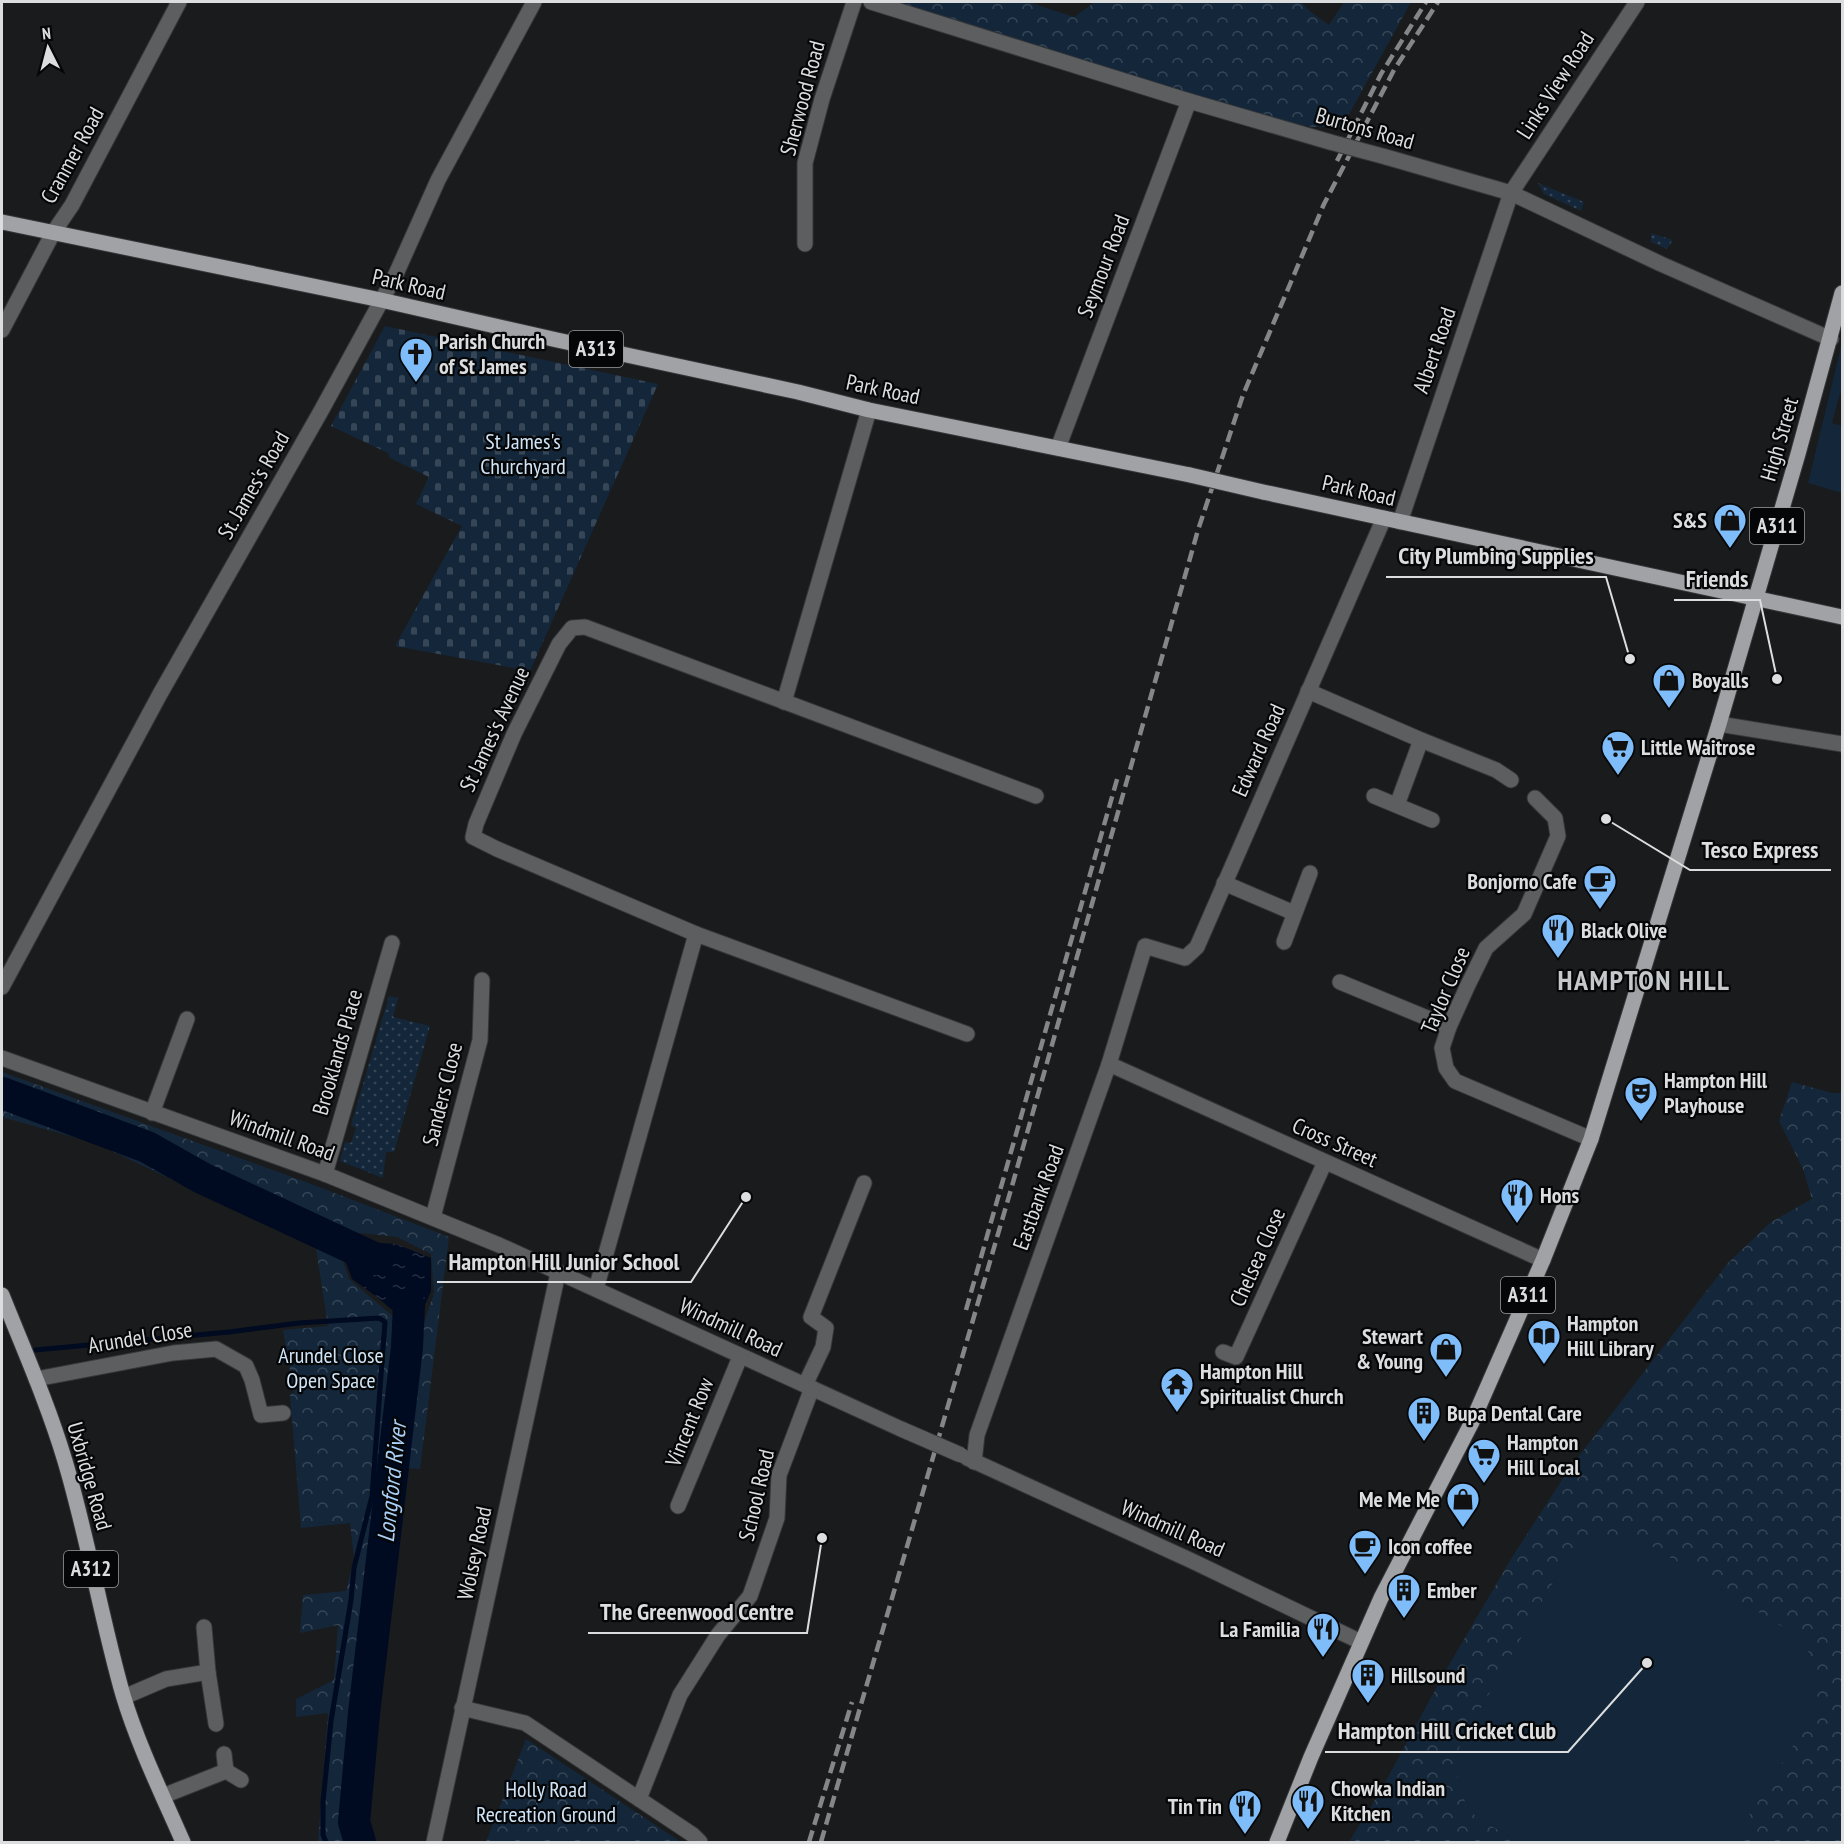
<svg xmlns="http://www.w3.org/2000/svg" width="1844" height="1844" font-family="'PT Sans Narrow',sans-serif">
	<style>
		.grass { fill: url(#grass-dots) }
		.forest { fill: url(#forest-crowns) }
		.cemetery { fill: url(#cemetery-stones) }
		.garden { fill: #14273a }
		.water { fill: url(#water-ripples) }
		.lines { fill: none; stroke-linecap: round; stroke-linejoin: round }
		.stream { stroke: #000a20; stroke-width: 5 }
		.river { stroke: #000a20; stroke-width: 32 }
		.minor-casing { stroke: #343638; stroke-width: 17 }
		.tertiary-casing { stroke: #343638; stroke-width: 17 }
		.primary-casing { stroke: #343638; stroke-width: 17 }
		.minor { stroke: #5d5e5f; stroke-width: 15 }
		.tertiary { stroke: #5d5e5f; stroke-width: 15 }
		.primary { stroke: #a0a2a5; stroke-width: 15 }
		.rail { stroke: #848687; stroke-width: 4.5; stroke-dasharray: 12 6; stroke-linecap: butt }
		.minor-bridge-casing { stroke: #343638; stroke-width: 17; stroke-linecap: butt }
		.tertiary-bridge-casing { stroke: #343638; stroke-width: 17; stroke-linecap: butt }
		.primary-bridge-casing { stroke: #343638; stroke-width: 17; stroke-linecap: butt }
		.minor-bridge { stroke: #5d5e5f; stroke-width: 15 }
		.tertiary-bridge { stroke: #5d5e5f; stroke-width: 15 }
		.primary-bridge { stroke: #a0a2a5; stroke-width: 15 }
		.labels { text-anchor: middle; stroke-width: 4.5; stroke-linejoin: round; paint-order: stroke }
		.shield { fill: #050607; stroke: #9b9c9e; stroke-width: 1.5 }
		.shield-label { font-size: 21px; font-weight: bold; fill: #dbddde }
		.street-label { font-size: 22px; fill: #dbddde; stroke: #050607 }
		.poi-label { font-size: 22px; font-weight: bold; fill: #dbddde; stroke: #050607; text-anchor: start }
		.park-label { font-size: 22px; fill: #d0e4f7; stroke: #050607 }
		.water-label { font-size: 24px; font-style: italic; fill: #a9cff6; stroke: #050607 }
		.district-label { font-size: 28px; font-weight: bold; letter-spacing: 1.5px; fill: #c6c9cc; stroke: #050607 }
		.leader { fill: none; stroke: #dbddde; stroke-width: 2 }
		.callout-dot { fill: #dbddde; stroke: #050607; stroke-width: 2 }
		.callout-label { font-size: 24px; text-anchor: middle; font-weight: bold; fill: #dbddde; stroke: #050607; stroke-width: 4.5; stroke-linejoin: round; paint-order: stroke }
	</style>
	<defs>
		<pattern id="grass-dots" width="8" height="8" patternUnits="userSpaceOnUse" patternTransform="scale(1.5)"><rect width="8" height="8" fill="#14273a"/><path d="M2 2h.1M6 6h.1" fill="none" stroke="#364656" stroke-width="1.8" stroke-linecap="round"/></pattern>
		<pattern id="forest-crowns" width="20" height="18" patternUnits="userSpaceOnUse" patternTransform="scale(1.5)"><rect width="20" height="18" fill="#14273a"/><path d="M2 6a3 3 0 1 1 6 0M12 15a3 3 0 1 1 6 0" fill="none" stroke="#364656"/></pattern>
		<pattern id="cemetery-stones" width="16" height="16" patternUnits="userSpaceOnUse" patternTransform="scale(1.5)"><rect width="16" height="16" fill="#14273a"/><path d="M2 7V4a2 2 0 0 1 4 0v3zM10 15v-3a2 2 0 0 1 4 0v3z" fill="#364656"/></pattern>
		<pattern id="water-ripples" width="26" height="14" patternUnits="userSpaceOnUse" patternTransform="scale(1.5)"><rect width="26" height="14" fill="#000a20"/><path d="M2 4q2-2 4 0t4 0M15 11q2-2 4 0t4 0" fill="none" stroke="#252d40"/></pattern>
	</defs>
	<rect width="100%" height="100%" fill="#191b1d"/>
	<g class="grass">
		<path d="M1538 183 1584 202 1581 211 1544 194Z"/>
		<path d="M1651 233 1673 240 1667 249 1651 242Z"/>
		<path d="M389 996 398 998 393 1017 430 1026 394 1152H386L383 1178 340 1161 345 1142 351 1143 356 1128 351 1125Z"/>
	</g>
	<g class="forest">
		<path d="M897 2H1028L1074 17 1095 2H1301L1311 12 1329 25 1344 2H1411L1342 127H1312L1245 112 1081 59 993 34Z"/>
		<path d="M2 1072 306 1182 449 1237 420 1469 404 1468 422 1329 434 1293 431 1254 397 1237 350 1232 147 1140 2 1086Z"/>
		<path d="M1792 1082 1832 1093H1842V1842H1349L1381 1790 1446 1670 1511 1559 1569 1469 1728 1263 1771 1222 1812 1199 1803 1169 1779 1121Z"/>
		<path d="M2 1098 85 1127 145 1152 337 1242 349 1279 395 1318 410 1349 383 1505 390 1532 374 1566 353 1757 363 1777 350 1792V1842H318L328 1713 296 1717V1699L334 1680 338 1625 300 1633 303 1595 346 1591 354 1558 350 1523 301 1528 290 1394 294 1393 283 1330 328 1326 316 1248 95 1143 2 1117Z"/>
		<path d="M526 1739 681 1842H486Z"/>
	</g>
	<path class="cemetery" d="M385 326 658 384 530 671 395 646 462 526 416 504 429 477 390 458 388 453 331 426Z"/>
	<g class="garden">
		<path d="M1842 343V394L1840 393 1832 423 1842 426V493L1808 483Z"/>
		<path d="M1625 1538 1645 1542 1794 1634C1819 1656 1816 1680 1815 1711L1732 1842H1519L1477 1818 1466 1804 1460 1789 1457 1773 1456 1756 1462 1741 1563 1565C1585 1543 1595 1541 1625 1538Z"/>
	</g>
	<path class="water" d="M338 1240 396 1244 431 1258V1291L407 1347 398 1315 377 1297 352 1279Z"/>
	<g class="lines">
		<path class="stream" d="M35 1350 229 1332 299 1323 379 1318 385 1322 372 1496 354 1568 351 1600 331 1721 323 1802V1835L326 1842"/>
		<g class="river">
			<path d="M2 1093 147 1147 202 1178 376 1259"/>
			<path d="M360 1842 354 1822 364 1713 407 1347 409 1305"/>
		</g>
		<defs>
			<g id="minor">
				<path d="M805 244V163L822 99 854 2"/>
				<path d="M2 330 53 233 72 205 179 2"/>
				<path d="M1058 448 1189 101"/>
				<path d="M1400 522 1511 193 1637 2"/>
				<path d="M1308 691 1421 740 1496 770 1511 780"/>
				<path d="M784 702 869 410"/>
				<path d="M1719 724 1842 744"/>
				<path d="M1374 796 1432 820"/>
				<path d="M1535 798 1555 818 1558 836 1524 914 1486 948 1467 987 1449 1027 1442 1048 1446 1068 1455 1081 1591 1139"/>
				<path d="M1397 805 1421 740"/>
				<path d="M1224 883 1294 913"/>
				<path d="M1284 942 1310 873"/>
				<path d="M1340 982 1449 1027"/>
				<path d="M2 987 160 694 321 411 396 274 438 180 534 2"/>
				<path d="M967 1034 696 934 497 849 473 837 476 824 514 734 559 644 572 628 585 627 1036 796"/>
				<path d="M2 1058 325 1174 499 1245 901 1429"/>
				<path d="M1109 1064 1543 1260"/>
				<path d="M152 1113 187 1019"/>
				<path d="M325 1174 392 943"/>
				<path d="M433 1217 480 1040 482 980"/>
				<path d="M596 1289 696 934"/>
				<path d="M1223 1352 1236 1357 1325 1162"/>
				<path d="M36 1379 173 1353 216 1349 246 1366 252 1380 261 1415 283 1413"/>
				<path d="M805 1385 823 1347 826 1328 811 1317 864 1183"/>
				<path d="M967 1458 1190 1560 1361 1642"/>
				<path d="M974 1462 977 1435 1109 1064 1145 946 1185 958 1197 947 1384 518"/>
				<path d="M678 1506 740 1357"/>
				<path d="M204 1627 208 1672 216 1724"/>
				<path d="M124 1697 166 1679 208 1672"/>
				<path d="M462 1708 525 1723 693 1835 700 1842"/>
				<path d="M224 1754 226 1771"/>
				<path d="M163 1796 226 1771 241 1780"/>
				<path d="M639 1799 680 1695 718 1635 750 1596 777 1518 779 1475 812 1388"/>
				<path d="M434 1842 558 1273"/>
			</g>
			<g id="tertiary">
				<path d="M871 2 1189 101 1330 142"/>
				<path d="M1386 157 1511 193 1661 264 1831 339"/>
			</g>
			<g id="primary">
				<path d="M2 222 381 300 557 340 798 392 869 410 1190 475"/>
				<path d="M1263 492 1842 617"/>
				<path d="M2 1295C24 1350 48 1404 65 1461 88 1538 101 1618 123 1695 138 1745 162 1794 183 1842"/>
				<path d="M1277 1842 1311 1757 1381 1598 1472 1422 1543 1260 1591 1139 1719 724 1798 454 1842 293"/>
			</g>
		</defs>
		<use href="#minor" class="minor-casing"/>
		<use href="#tertiary" class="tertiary-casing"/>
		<use href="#primary" class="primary-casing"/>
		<use href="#minor" class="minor"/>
		<use href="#tertiary" class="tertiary"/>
		<use href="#primary" class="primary"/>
		<g class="rail">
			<path d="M1337 161 1381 74 1426 2"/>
			<path d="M966 1310 1118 776"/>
			<path d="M809 1842 852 1702"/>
			<path d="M821 1842 1014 1179 1198 530 1243 395 1324 204 1394 70 1438 2"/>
		</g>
		<defs>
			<path id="minor-bridge" d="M901 1429 961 1455"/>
			<path id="tertiary-bridge" d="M1330 142 1386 157"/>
			<path id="primary-bridge" d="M1190 475 1263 492"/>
		</defs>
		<use href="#minor-bridge" class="minor-bridge-casing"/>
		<use href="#tertiary-bridge" class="tertiary-bridge-casing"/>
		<use href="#primary-bridge" class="primary-bridge-casing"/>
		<use href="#minor-bridge" class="minor-bridge"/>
		<use href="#tertiary-bridge" class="tertiary-bridge"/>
		<use href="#primary-bridge" class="primary-bridge"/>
	</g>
	<defs>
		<symbol id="church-pin" viewBox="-11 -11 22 30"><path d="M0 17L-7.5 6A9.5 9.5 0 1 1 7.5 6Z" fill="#7fbdfa" stroke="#050607"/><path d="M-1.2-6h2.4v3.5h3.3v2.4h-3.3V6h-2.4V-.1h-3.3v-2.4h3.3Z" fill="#111"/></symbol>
		<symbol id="shop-pin" viewBox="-11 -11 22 30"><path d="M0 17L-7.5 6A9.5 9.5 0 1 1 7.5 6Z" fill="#7fbdfa" stroke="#050607"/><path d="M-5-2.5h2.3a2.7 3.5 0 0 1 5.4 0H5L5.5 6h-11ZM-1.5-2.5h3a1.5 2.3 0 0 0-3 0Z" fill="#111"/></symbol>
		<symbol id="supermarket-pin" viewBox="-11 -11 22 30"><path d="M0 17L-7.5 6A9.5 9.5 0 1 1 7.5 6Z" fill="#7fbdfa" stroke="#050607"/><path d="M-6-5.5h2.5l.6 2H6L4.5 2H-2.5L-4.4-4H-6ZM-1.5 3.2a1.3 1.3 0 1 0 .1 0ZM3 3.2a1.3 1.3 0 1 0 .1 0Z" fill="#111"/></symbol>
		<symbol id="cafe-pin" viewBox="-11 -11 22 30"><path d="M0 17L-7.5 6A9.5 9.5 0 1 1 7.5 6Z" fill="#7fbdfa" stroke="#050607"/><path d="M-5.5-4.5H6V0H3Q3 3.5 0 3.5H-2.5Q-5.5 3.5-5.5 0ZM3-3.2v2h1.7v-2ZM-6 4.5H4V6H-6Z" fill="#111"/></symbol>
		<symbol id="restaurant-pin" viewBox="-11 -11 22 30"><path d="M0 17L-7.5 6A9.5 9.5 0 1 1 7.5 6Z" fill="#7fbdfa" stroke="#050607"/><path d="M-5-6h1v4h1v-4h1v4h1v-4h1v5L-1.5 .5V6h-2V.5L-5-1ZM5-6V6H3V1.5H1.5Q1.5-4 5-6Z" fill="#111"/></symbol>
		<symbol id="theatre-pin" viewBox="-11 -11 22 30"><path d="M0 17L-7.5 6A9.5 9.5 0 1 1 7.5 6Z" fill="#7fbdfa" stroke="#050607"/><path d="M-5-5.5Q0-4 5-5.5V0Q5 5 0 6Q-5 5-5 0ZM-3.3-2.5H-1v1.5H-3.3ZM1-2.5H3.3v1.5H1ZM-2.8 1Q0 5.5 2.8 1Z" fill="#111"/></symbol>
		<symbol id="library-pin" viewBox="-11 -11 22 30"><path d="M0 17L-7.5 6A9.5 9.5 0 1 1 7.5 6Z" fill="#7fbdfa" stroke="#050607"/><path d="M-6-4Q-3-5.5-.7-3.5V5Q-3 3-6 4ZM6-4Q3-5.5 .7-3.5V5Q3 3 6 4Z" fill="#111"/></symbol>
		<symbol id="temple-pin" viewBox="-11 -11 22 30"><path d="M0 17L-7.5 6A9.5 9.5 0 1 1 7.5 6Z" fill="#7fbdfa" stroke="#050607"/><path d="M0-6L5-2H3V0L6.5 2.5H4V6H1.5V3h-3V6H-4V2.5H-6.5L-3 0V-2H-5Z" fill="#111"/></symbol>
		<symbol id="building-pin" viewBox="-11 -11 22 30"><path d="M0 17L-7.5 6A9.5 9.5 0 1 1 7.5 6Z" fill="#7fbdfa" stroke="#050607"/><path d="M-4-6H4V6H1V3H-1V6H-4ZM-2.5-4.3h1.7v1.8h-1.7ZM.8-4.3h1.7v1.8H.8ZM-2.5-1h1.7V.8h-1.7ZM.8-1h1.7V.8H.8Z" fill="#111"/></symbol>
	</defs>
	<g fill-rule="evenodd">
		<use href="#church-pin" x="397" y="335" width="38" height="52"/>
		<use href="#shop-pin" x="1711" y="501" width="38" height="52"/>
		<use href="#shop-pin" x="1650" y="661" width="38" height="52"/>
		<use href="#supermarket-pin" x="1599" y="728" width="38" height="52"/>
		<use href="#cafe-pin" x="1581" y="862" width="38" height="52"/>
		<use href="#restaurant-pin" x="1539" y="911" width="38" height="52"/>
		<use href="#theatre-pin" x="1622" y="1074" width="38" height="52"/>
		<use href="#restaurant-pin" x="1498" y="1176" width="38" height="52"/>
		<use href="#library-pin" x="1525" y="1317" width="38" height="52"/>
		<use href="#shop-pin" x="1427" y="1330" width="38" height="52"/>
		<use href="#temple-pin" x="1158" y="1365" width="38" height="52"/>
		<use href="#building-pin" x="1405" y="1394" width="38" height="52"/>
		<use href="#supermarket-pin" x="1465" y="1436" width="38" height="52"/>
		<use href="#shop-pin" x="1444" y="1480" width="38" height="52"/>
		<use href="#cafe-pin" x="1346" y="1527" width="38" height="52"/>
		<use href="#building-pin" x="1385" y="1571" width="38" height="52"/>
		<use href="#restaurant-pin" x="1304" y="1610" width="38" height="52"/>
		<use href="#building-pin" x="1349" y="1656" width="38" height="52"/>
		<use href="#restaurant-pin" x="1289" y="1782" width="38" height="52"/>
		<use href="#restaurant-pin" x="1226" y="1787" width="38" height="52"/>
	</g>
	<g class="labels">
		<g class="shield">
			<rect x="569" y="331" width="54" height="36" rx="4.5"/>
			<rect x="1750" y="508" width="54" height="36" rx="4.5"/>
			<rect x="1501" y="1277" width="54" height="36" rx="4.5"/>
			<rect x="64" y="1551" width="54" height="36" rx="4.5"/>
		</g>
		<g class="shield-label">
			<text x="596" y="356">A313</text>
			<text x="1777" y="533">A311</text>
			<text x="1528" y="1302">A311</text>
			<text x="91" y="1576">A312</text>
		</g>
		<g class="street-label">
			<text transform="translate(1555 85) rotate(-57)" y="8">Links View Road</text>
			<text transform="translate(802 98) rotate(-75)" y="8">Sherwood Road</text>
			<text transform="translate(1365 128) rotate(16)" y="8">Burtons Road</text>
			<text transform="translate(72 155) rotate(-61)" y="8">Cranmer Road</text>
			<text transform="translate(1103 266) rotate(-69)" y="8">Seymour Road</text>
			<text transform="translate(409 284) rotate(13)" y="8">Park Road</text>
			<text transform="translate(1434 350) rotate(-71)" y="8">Albert Road</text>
			<text transform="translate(883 389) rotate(12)" y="8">Park Road</text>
			<text transform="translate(1779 439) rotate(-74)" y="8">High Street</text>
			<text transform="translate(253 485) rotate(-60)" y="8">St. James's Road</text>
			<text transform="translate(1359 490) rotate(13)" y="8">Park Road</text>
			<text transform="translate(494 729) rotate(-65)" y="8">St James's Avenue</text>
			<text transform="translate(1258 750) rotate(-66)" y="8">Edward Road</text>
			<text transform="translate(1445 990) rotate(-67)" y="8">Taylor Close</text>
			<text transform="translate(337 1052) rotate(-74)" y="8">Brooklands Place</text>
			<text transform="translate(442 1094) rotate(-76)" y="8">Sanders Close</text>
			<text transform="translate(282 1135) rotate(20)" y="8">Windmill Road</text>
			<text transform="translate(1335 1142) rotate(24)" y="8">Cross Street</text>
			<text transform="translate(1038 1197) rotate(-70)" y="8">Eastbank Road</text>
			<text transform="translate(1257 1257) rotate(-66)" y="8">Chelsea Close</text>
			<text transform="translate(731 1327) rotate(25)" y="8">Windmill Road</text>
			<text transform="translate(140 1337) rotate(-9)" y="8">Arundel Close</text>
			<text transform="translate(689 1422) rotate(-68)" y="8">Vincent Row</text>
			<text transform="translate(90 1476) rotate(74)" y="8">Uxbridge Road</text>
			<text transform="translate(756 1495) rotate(-77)" y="8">School Road</text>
			<text transform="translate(1173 1528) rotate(24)" y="8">Windmill Road</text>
			<text transform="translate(474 1553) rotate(-78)" y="8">Wolsey Road</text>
		</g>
		<g class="poi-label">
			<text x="439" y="349">Parish Church<tspan x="439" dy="25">of St James</tspan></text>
			<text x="1707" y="528" text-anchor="end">S&amp;S</text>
			<text x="1692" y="688">Boyalls</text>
			<text x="1641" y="755">Little Waitrose</text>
			<text x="1577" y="889" text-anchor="end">Bonjorno Cafe</text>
			<text x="1581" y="938">Black Olive</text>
			<text x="1664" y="1088">Hampton Hill<tspan x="1664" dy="25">Playhouse</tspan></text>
			<text x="1540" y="1203">Hons</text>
			<text x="1567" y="1331">Hampton<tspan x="1567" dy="25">Hill Library</tspan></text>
			<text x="1423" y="1344" text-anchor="end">Stewart<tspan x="1423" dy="25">&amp; Young</tspan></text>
			<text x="1200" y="1379">Hampton Hill<tspan x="1200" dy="25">Spiritualist Church</tspan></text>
			<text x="1447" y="1421">Bupa Dental Care</text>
			<text x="1507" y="1450">Hampton<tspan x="1507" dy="25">Hill Local</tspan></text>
			<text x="1440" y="1507" text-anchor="end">Me Me Me</text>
			<text x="1388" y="1554">Icon coffee</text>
			<text x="1427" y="1598">Ember</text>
			<text x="1300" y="1637" text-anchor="end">La Familia</text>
			<text x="1391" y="1683">Hillsound</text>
			<text x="1331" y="1796">Chowka Indian<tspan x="1331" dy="25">Kitchen</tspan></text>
			<text x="1222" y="1814" text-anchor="end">Tin Tin</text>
		</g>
		<g class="park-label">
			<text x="523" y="449">St James's<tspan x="523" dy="25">Churchyard</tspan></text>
			<text x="331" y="1363">Arundel Close<tspan x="331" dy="25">Open Space</tspan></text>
			<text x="546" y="1797">Holly Road<tspan x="546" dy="25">Recreation Ground</tspan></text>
		</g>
		<g class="water-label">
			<text transform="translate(392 1482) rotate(-84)" y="8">Longford River</text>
		</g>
		<g class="district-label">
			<text x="1644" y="990">HAMPTON HILL</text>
		</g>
	</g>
	<path class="leader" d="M1630 659L1606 577H1386M1777 679L1760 600H1674M1606 819L1690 870H1831M746 1197L691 1282H437M822 1538L807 1633H588M1647 1663L1568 1752H1325"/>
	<g class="callout-dot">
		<circle cx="1630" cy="659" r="6"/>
		<circle cx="1777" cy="679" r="6"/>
		<circle cx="1606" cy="819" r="6"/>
		<circle cx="746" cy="1197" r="6"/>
		<circle cx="822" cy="1538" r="6"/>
		<circle cx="1647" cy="1663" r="6"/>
	</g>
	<g class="callout-label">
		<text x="1496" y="564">City Plumbing Supplies</text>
		<text x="1717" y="587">Friends</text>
		<text x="1760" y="858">Tesco Express</text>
		<text x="564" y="1270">Hampton Hill Junior School</text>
		<text x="697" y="1620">The Greenwood Centre</text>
		<text x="1447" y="1739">Hampton Hill Cricket Club</text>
	</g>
	<rect width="1844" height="1844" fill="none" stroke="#dbddde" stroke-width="6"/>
	<g transform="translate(48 48) rotate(354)" stroke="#050607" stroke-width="4.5" paint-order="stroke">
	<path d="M0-4.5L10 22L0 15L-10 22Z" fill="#dbddde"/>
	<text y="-9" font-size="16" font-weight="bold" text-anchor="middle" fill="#dbddde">N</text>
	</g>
</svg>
